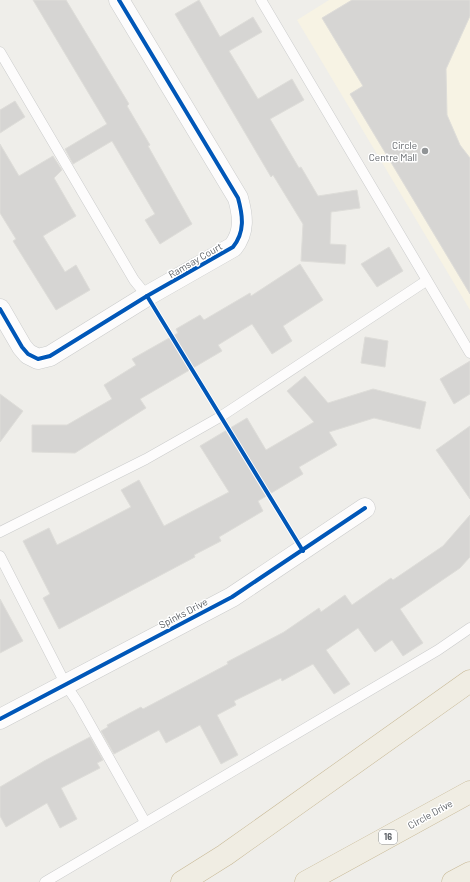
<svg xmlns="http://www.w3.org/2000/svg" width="470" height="882" font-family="Barlow,sans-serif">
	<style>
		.commercial { fill: #f7f3e4 }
		.building { fill: #d6d5d3; stroke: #deddd9 }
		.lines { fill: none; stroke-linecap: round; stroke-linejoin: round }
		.lane-casing { stroke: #cbcccc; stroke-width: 11 }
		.street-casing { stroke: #cbcccc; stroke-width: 21 }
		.highway-casing { stroke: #c8b996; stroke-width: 23 }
		.lane { stroke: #fdfcfc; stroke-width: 10 }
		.street { stroke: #fdfcfc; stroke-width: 20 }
		.highway { stroke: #f0ede3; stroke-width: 22 }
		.cycleway-casing { stroke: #fff; stroke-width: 6 }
		.cycleway { stroke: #0057b8; stroke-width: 4 }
		.poi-dot { fill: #919496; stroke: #fff; stroke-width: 1.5 }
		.labels { text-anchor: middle; stroke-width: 3; stroke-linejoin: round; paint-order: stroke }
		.shield { fill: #fff; stroke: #8f9295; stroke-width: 1 }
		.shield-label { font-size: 9px; font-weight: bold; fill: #5f6368 }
		.poi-label { font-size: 10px; fill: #5f6368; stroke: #fff; text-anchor: end }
		.street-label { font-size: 10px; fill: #5f6368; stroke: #fff }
	</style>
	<rect width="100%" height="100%" fill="#efeeea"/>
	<path class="commercial" d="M329 0H470V310L297 20Z"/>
	<g class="building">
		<path d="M33 0H66L129 104 127 106 150 145 148 146 192 224 160 244 145 220 155 214 112 141 73 164 65 149 107 124Z"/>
		<path d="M199 0 220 37 253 17 262 32 229 51 258 99 292 79 304 100 270 119 299 168 301 167 318 196 357 190 360 208 331 212 330 244 346 245 345 264 301 261 303 224 273 175 271 177 175 14Z"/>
		<path d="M352 0H470V16L446 69 447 115 460 145 470 158V294L350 94 363 86 322 18Z"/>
		<path d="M15 101 25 117 0 133V110Z"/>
		<path d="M0 144 19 176 53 156 62 170 54 178 76 216 43 236 65 272 76 265 90 290 56 310 13 241 16 239 0 213Z"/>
		<path d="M389 247 403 271 377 287 361 264Z"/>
		<path d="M300 264 323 300 283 326 292 341 272 354 252 324 218 345 222 351 140 399 146 408 75 453 32 452V425H67L112 399 104 385 136 365 132 359 178 333 176 329 200 315 204 320 250 293 251 296Z"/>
		<path d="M365 337 388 341 385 367 361 363Z"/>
		<path d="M470 361V394L454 404 440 379Z"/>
		<path d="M305 376 328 403 373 389 426 402 420 429 374 418 329 432 337 445 299 467 303 474 258 501 263 511 219 537 221 541 194 555 195 557 59 629 43 598 50 594 23 541 49 528 57 545 79 534 131 507 121 490 139 480 164 526 229 492 200 446 247 418 266 450 314 422 287 391Z"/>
		<path d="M0 394 23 411 0 442Z"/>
		<path d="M470 426V499L436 450Z"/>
		<path d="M470 515V557L460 568 400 609 423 643 403 656 392 640 375 652 358 628 326 650 350 684 334 694 313 664 282 681 281 678 234 701 236 705 217 715 238 755 221 764 200 725 166 743 159 730 114 754 101 731 108 727 107 725 141 707 143 709 228 664 227 662 284 632 319 608 321 612 345 595 352 605 391 578 393 580 443 546Z"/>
		<path d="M0 599 23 641 0 653Z"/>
		<path d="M90 737 103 760 97 763 100 768 61 788 77 819 60 828 47 803 6 827 0 816V787L44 761Z"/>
	</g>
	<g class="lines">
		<defs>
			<g id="lane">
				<path d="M261 0 470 353"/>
				<path d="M0 52 134 280 147 296"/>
				<path d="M0 532 146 459 220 417 426 281"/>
				<path d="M0 556 66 685 78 703 145 822"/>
				<path d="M45 882 438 650 470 628"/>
			</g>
			<g id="street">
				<path d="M0 309 22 347 28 354 38 359 50 356 147 296 233 247C245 232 243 216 238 198L119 0"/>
				<path d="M0 719 232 597 365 508"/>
			</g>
			<g id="highway">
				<path d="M182 882 225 855 470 681"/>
				<path d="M306 882 470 792"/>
				<path d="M453 882 470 873"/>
			</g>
		</defs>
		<use href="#lane" class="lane-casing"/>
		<use href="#street" class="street-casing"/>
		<use href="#highway" class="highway-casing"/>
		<use href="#lane" class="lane"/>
		<use href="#street" class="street"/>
		<use href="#highway" class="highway"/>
		<defs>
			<g id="cycleway">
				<path d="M147 296 303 551"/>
				<path d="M0 309 22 347 28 354 38 359 50 356 147 296 233 247C245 232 243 216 238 198L119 0"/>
				<path d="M0 719 232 597 365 508"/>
			</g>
		</defs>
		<use href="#cycleway" class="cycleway-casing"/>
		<use href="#cycleway" class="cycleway"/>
	</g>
	<circle class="poi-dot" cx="425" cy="151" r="4"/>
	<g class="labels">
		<rect class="shield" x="379" y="830" width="18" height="14" rx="3"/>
		<g class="shield-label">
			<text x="388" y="840">16</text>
		</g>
		<g class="poi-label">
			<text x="417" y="149">Circle<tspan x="417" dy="12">Centre Mall</tspan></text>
		</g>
		<g class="street-label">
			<text transform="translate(195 260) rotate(-30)" y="4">Ramsay Court</text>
			<text transform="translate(183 613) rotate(-28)" y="4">Spinks Drive</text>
			<text transform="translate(430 814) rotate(-29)" y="4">Circle Drive</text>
		</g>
	</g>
</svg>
